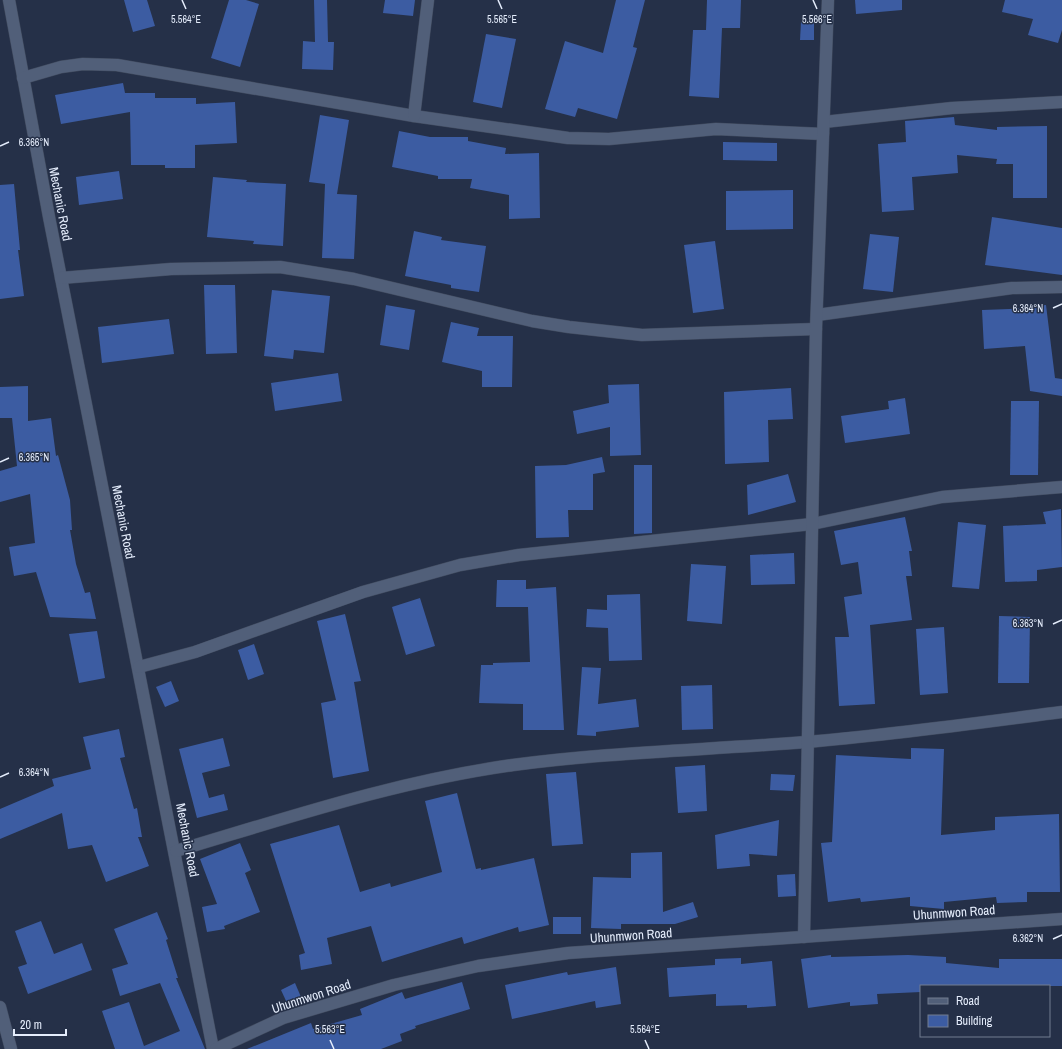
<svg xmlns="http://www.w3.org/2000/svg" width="1062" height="1049" font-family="'Archivo Narrow',sans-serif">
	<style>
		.building { fill: #3c5ca2 }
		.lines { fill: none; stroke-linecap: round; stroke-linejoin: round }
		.minor-casing { stroke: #414b5f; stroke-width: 13 }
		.minor { stroke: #515f79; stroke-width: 12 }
		.ticks { fill: none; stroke: #e5edfc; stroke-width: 1.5 }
		.labels { text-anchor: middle; stroke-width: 3; stroke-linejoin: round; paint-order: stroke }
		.street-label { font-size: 13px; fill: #e5edfc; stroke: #253048 }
		.ticks-label { font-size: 10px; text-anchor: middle; fill: #e5edfc; stroke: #253048; stroke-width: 3; stroke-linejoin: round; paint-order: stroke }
	</style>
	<rect width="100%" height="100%" fill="#253048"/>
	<g class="building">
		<path d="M124 0H147L155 26 133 32Z"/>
		<path d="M229 0H246L259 4 240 67 211 58Z"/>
		<path d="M314 0H327L328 42H334L333 70 302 69 303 41 315 42Z"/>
		<path d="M385 0H415L413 16 383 13Z"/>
		<path d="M616 0H645L633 47 637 48 617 119 578 108 575 117 545 109 565 41 603 53Z"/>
		<path d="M707 0H741L740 28H722L719 98 689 96 693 30H706Z"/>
		<path d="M855 0H902V10L856 14Z"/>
		<path d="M1005 0H1062V30L1058 43 1028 35 1033 19 1002 12Z"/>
		<path d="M801 22H814V40H800Z"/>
		<path d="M486 34 516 39 502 108 473 102Z"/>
		<path d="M123 83 125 93H155V98H196V104L235 102 237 143 195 145V168H165V165H131L130 112 61 124 55 95Z"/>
		<path d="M320 115 349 120 337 194 357 195 354 259 322 258 325 184 309 182Z"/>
		<path d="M954 117 955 125 997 130V127L1047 126V198H1013V164H996L997 159 957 155 958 173 912 177 914 210 882 212 878 144 906 142 905 121Z"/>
		<path d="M399 131 430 137H468V141L506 148 505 154 539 153 540 218 509 219V195L470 188 472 179H438V176L392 167Z"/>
		<path d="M723 142 777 143V161L723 160Z"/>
		<path d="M119 171 123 199 79 205 76 177Z"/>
		<path d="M213 177 247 180 246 182 286 184 283 246 253 244 254 241 207 237Z"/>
		<path d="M14 184 20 250H18L24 296 0 299V185Z"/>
		<path d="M793 190V229L726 230V191Z"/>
		<path d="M992 217 1062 228V275L985 265Z"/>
		<path d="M414 231 442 237 441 240 486 246 479 292 451 288V285L405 276Z"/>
		<path d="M870 234 899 237 893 292 863 289Z"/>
		<path d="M715 241 724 309 693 313 684 245Z"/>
		<path d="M204 285H235L237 353 206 354Z"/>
		<path d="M272 290 330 296 324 353 294 350 293 359 264 356Z"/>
		<path d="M386 305 415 310 409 350 380 345Z"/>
		<path d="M1046 305 1055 378 1062 379V396L1030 391 1025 346 984 349 982 310 1010 309Z"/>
		<path d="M169 319 174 354 102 363 98 327Z"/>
		<path d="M451 322 479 328 477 336H513L512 387H482V371L442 362Z"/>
		<path d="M338 373 342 401 275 411 271 383Z"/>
		<path d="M639 384 641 455 610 456V427L577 434 573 411 609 403 608 385Z"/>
		<path d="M28 386V421L51 418 56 456 58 455 70 500 72 530H70L76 564 85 593 90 592 96 619 50 617 36 572 14 576 9 547 35 543 30 494 0 502V471L17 466 12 418H0V387Z"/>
		<path d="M791 388 793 419 768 420 769 462 725 464 724 392Z"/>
		<path d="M905 398 910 434 845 443 841 416 889 409 888 401Z"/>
		<path d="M1011 401H1039L1038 475H1010Z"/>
		<path d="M602 457 605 472 593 474V510H568L569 537 536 538 535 466 566 465Z"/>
		<path d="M634 465H652V533L634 534Z"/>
		<path d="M788 474 796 502 748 515 747 485Z"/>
		<path d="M1061 509 1062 567 1037 570V581L1005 582 1003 526 1046 524 1043 512Z"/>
		<path d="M905 517 912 551H909L912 576H906L912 620 870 625 875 704 839 706 835 637H849L844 597 862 594 858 562 841 565 834 531Z"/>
		<path d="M958 522 986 525 979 589 952 587Z"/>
		<path d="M794 553 795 584 751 585 750 555Z"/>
		<path d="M691 564 726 566 722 624 687 621Z"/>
		<path d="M497 580H526V589L556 587 564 730H523V704L479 703 481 665H493V663L530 662 528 607H496Z"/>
		<path d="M640 594 642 660 609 661 608 628 586 627 587 609 607 610V595Z"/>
		<path d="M420 598 435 646 406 655 392 607Z"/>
		<path d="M345 614 361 681 354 682 369 771 333 778 321 703 336 700 317 621Z"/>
		<path d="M999 616 1030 617 1029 683H998Z"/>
		<path d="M944 627 948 693 920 695 916 629Z"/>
		<path d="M97 631 105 678 79 683 69 634Z"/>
		<path d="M254 644 264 674 248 680 238 650Z"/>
		<path d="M582 667 601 668 598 704 636 699 639 727 596 732V736L577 735Z"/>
		<path d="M171 681 179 701 165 707 156 687Z"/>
		<path d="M712 685 713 729 682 730 681 686Z"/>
		<path d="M119 729 125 757 120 758 134 809 137 808 142 837H138L149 866 106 882 92 845 68 849 62 813 0 839V809L54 786 52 779 91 769 83 737Z"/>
		<path d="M223 738 230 766 202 773 209 798 224 794 228 810 197 818 179 749Z"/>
		<path d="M911 748 944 749 941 835 995 830V817L1059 814 1060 892H1027V902L997 903 996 897 944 902V909L910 906V897L861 902 860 898 828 902 821 843 832 842 836 755 911 759Z"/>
		<path d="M705 765 707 811 678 813 675 767Z"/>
		<path d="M576 772 583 844 552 846 546 774Z"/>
		<path d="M771 774 795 775 793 791 770 790Z"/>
		<path d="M457 793 476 869 481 868V870L534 858 549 925 519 932 518 927 464 944 462 937 382 962 371 926 327 938 332 964 301 970 299 955 305 953 270 844 339 825 360 892 390 883 391 887 442 872 425 801Z"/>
		<path d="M779 820 777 856 749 854 750 866 717 869 715 835Z"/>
		<path d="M240 843 251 870 245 873 260 912 224 926 225 929 207 932 202 907 217 904 200 859Z"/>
		<path d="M662 852 663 912 693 902 698 917 675 924H621V929L591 928 593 877 631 878V853Z"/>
		<path d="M795 874 796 896 778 897 777 875Z"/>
		<path d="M157 912 168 939 166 940 178 978H176L205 1049H115L102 1011 129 1002 144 1046 180 1031 160 983 120 996 112 969 128 964 114 929Z"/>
		<rect x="553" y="917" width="28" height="17"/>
		<path d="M41 921 54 954 82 943 92 970 28 994 18 967 27 964 15 931Z"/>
		<path d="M831 955V957L908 955 946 957V963L999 968V959H1062V986H921V992L877 994 878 1004 850 1006V1002L808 1008 801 959Z"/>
		<path d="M741 958V964L772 961 776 1006 747 1008V1005L716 1006V994L669 997 667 968 715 965V959Z"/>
		<path d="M616 967 621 1004 596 1008 595 1001 512 1019 505 985 567 972 568 975Z"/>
		<path d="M462 982 470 1009 415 1026 416 1028 400 1034 402 1041 381 1049H247L311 1023 313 1029 362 1015 360 1009 402 992 405 999Z"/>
		<path d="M295 983 301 997 287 1003 281 990Z"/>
	</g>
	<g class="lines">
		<defs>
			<g id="minor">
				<path d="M9 0 49 217 213 1049"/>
				<path d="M23 78 61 67 83 64 117 65 414 116 568 138 609 139 716 129 823 134"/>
				<path d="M414 116 428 0"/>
				<path d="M824 122 952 108 1062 102"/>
				<path d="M61 278 171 269 280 267 354 279 532 321 569 327 642 335 816 329"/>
				<path d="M817 315 1012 288 1062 287"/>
				<path d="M139 667 195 652 363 592 460 565 519 555 812 524 942 497 1062 487"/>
				<path d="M176 851C287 818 397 781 513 765 610 752 708 750 806 742 891 735 977 723 1062 712"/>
				<path d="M804 937 816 329 828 0"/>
				<path d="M0 1007 11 1049"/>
				<path d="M216 1049 283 1018 394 985 478 966 568 953 1062 919"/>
			</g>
		</defs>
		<use href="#minor" class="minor-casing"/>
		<use href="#minor" class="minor"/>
	</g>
	<path class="ticks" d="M182 0 186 9M498 0 502 9M813 0 817 9M0 146 9 142M1053 308 1062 304M0 462 9 458M1053 624 1062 620M0 777 9 773M1053 939 1062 935M330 1040 334 1049M645 1040 649 1049"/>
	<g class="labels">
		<g class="street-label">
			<text transform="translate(61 204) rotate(79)" y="5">Mechanic Road</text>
			<text transform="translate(124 522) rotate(79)" y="5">Mechanic Road</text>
			<text transform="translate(188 840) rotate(79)" y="5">Mechanic Road</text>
			<text transform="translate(954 912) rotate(-4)" y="5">Uhunmwon Road</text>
			<text transform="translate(631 935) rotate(-4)" y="5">Uhunmwon Road</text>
			<text transform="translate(311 996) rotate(-18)" y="5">Uhunmwon Road</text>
		</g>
	</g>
	<g class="ticks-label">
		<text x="186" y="23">5.564°E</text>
		<text x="502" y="23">5.565°E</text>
		<text x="817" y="23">5.566°E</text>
		<text x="34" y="146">6.366°N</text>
		<text x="1028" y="312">6.364°N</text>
		<text x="34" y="461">6.365°N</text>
		<text x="1028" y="627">6.363°N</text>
		<text x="34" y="776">6.364°N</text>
		<text x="1028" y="942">6.362°N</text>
		<text x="330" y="1033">5.563°E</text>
		<text x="645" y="1033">5.564°E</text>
	</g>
	<rect x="920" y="985" width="130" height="52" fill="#253048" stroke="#727c90"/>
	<rect x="928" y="998" width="20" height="6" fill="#515f79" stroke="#727c90"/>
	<text x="956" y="1005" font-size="12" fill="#e5edfc">Road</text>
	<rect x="928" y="1015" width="20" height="12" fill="#3c5ca2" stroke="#727c90"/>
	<text x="956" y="1025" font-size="12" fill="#e5edfc">Building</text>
	<path d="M14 1029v6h52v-6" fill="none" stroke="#e5edfc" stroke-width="2"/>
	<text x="20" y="1029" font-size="12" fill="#e5edfc" stroke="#253048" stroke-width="3" paint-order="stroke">20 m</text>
</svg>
